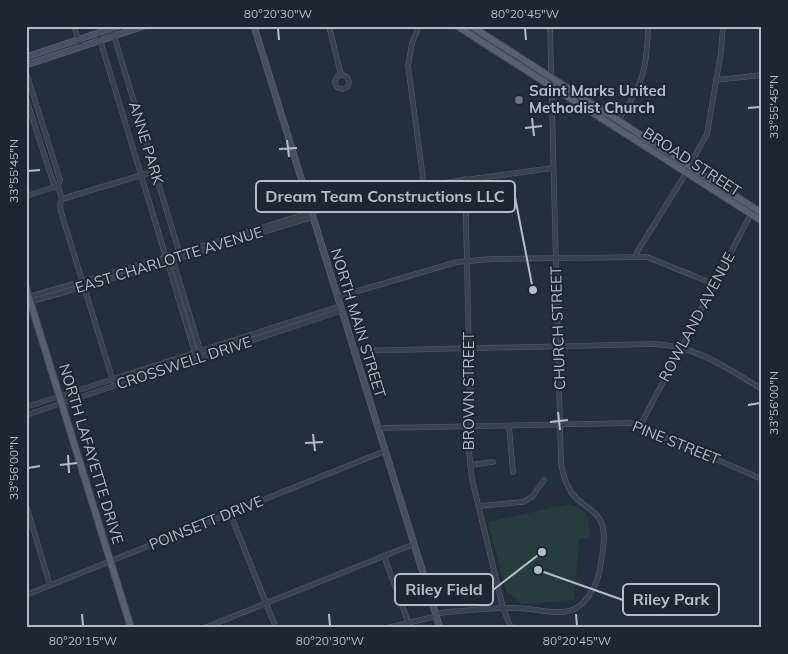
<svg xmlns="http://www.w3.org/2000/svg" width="788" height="654" font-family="Mulish,sans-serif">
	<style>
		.green { fill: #263c3f }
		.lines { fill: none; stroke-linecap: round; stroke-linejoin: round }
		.street-casing { stroke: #565f6c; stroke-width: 5.5 }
		.secondary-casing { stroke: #565f6c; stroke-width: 7 }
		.primary-casing { stroke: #414a57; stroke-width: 8 }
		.street { stroke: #38414e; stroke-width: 4.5 }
		.secondary { stroke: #465061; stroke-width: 5.5 }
		.primary { stroke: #56606e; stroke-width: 6 }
		.ticks { fill: none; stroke: #b4bcc9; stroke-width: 2 }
		.worship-dot { fill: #6b7280; stroke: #1d2633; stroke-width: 2 }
		.labels { text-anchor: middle; stroke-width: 4; stroke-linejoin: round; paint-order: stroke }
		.poi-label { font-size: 15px; font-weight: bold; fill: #b4bcc9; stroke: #1d2633; text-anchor: start }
		.street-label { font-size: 15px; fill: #b4bcc9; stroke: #1d2633 }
		.leader { fill: none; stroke: #b4bcc9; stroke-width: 2 }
		.callout-dot { fill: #b4bcc9; stroke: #1d2633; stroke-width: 2 }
		.callout { fill: #1d2633; stroke: #b4bcc9; stroke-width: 2 }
		.callout-label { font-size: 16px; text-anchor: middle; font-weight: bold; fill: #b4bcc9 }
		.neatline { fill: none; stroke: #b4bcc9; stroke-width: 2 }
		.ticks-label { font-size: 12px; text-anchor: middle; fill: #b4bcc9 }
	</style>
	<rect width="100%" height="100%" fill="#242f3e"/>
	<path class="green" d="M569 504C589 510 590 520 589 538L579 539 574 600 522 604 506 591 488 522Z"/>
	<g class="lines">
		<defs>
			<g id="street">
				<path d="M74 26 81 47"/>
				<path d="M329 26 341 75"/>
				<path d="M419 26 412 43 408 66 424 185"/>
				<path d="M112 29 180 255"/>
				<path d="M98 33 195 353 199 358"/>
				<path d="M26 72 60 180 58 186 62 199 60 204 61 212 113 381"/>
				<circle cx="342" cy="82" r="7"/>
				<path d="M716 80 762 75"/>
				<path d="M26 98 53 182 58 186"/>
				<path d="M614 127C641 86 647 76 648 26"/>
				<path d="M465 179 470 395V414L467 434 472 479 503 608 511 628"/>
				<path d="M26 196 58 186"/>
				<path d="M62 199 155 171"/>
				<path d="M636 256 637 252 683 178 707 134 721 52 723 26"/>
				<path d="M170 259 173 260 201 353"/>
				<path d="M28 297 167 257 377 192 553 168"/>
				<path d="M337 297 457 262 492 259 647 257 714 284"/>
				<path d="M26 303 130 273 312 217"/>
				<path d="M354 351 653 344C696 345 726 368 762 389"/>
				<path d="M26 407 340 306"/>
				<path d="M26 415 341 311"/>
				<path d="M509 426 513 472"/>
				<path d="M640 426 751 214"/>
				<path d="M378 428 632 423 762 479"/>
				<path d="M470 465 493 462"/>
				<path d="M26 505 50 585"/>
				<path d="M479 506 523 502 532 497 544 480"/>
				<path d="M230 513 276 628"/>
				<path d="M384 556 407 619"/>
				<path d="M26 595 385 451"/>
				<path d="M436 613C463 611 490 607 516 608 531 608 546 613 562 612 586 611 599 583 601 562 603 551 606 535 602 524 597 511 585 507 576 498 567 489 563 476 561 463L550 26"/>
				<path d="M204 628 414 544"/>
				<path d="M387 628 437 616"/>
			</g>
			<g id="secondary">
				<path d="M254 26 440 628"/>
				<path d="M26 57 119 26"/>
				<path d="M26 65 144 26"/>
			</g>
			<g id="primary">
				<path d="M457 26 762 221"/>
				<path d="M471 26 762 213"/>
				<path d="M26 288 131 628"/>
			</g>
		</defs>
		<use href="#street" class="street-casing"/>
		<use href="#secondary" class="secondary-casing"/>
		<use href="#primary" class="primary-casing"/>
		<use href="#street" class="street"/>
		<use href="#secondary" class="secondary"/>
		<use href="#primary" class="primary"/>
	</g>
	<path class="ticks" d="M278 28 279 40M525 28 526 40M748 108 760 107M532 118 534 136M525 128 542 126M287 140 289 157M279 149 297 148M28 171 40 170M748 405 760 403M558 412 560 430M550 422 568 420M313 434 315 451M305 443 323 442M68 455 69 473M60 465 77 463M28 468 40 466M82 614 83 626M329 614 330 626M576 614 577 626"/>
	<circle class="worship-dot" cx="519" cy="100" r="5"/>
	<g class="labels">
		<g class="poi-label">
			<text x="529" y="96">Saint Marks United<tspan x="529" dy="17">Methodist Church</tspan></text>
		</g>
		<g class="street-label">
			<text transform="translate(146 143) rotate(73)" y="5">ANNE PARK</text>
			<text transform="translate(692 162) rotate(33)" y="5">BROAD STREET</text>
			<text transform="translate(169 260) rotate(-17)" y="5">EAST CHARLOTTE AVENUE</text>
			<text transform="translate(697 317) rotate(-62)" y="5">ROWLAND AVENUE</text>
			<text transform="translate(358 323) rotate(73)" y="5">NORTH MAIN STREET</text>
			<text transform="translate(558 328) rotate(-92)" y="5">CHURCH STREET</text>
			<text transform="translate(184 363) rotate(-18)" y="5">CROSSWELL DRIVE</text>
			<text transform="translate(469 391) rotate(-90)" y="5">BROWN STREET</text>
			<text transform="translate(676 443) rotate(22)" y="5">PINE STREET</text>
			<text transform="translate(91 454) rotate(73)" y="5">NORTH LAFAYETTE DRIVE</text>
			<text transform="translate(206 523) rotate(-22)" y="5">POINSETT DRIVE</text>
		</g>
	</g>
	<path class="leader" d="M533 290L515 197M542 552L493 590M538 570L623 600"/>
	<g class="callout-dot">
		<circle cx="533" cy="290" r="5"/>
		<circle cx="542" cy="552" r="5"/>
		<circle cx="538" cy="570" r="5"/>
	</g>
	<g class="callout">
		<rect x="256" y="181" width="259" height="31" rx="5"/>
		<rect x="395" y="574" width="98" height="31" rx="5"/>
		<rect x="623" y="584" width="96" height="31" rx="5"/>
	</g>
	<g class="callout-label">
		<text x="385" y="202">Dream Team Constructions LLC</text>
		<text x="444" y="595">Riley Field</text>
		<text x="671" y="605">Riley Park</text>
	</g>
	<rect width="788" height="654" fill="none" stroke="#1d2633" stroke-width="55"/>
	<rect x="28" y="28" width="732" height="598" class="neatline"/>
	<g class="ticks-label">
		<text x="278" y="18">80°20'30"W</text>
		<text x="525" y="18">80°20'45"W</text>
		<text transform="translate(774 107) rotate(-90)" y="4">33°55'45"N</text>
		<text transform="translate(14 171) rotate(-90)" y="4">33°55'45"N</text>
		<text transform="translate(774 403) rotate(-90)" y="4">33°56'00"N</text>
		<text transform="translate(14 468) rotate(-90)" y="4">33°56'00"N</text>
		<text x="83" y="645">80°20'15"W</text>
		<text x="330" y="645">80°20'30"W</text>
		<text x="577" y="645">80°20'45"W</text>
	</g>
</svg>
